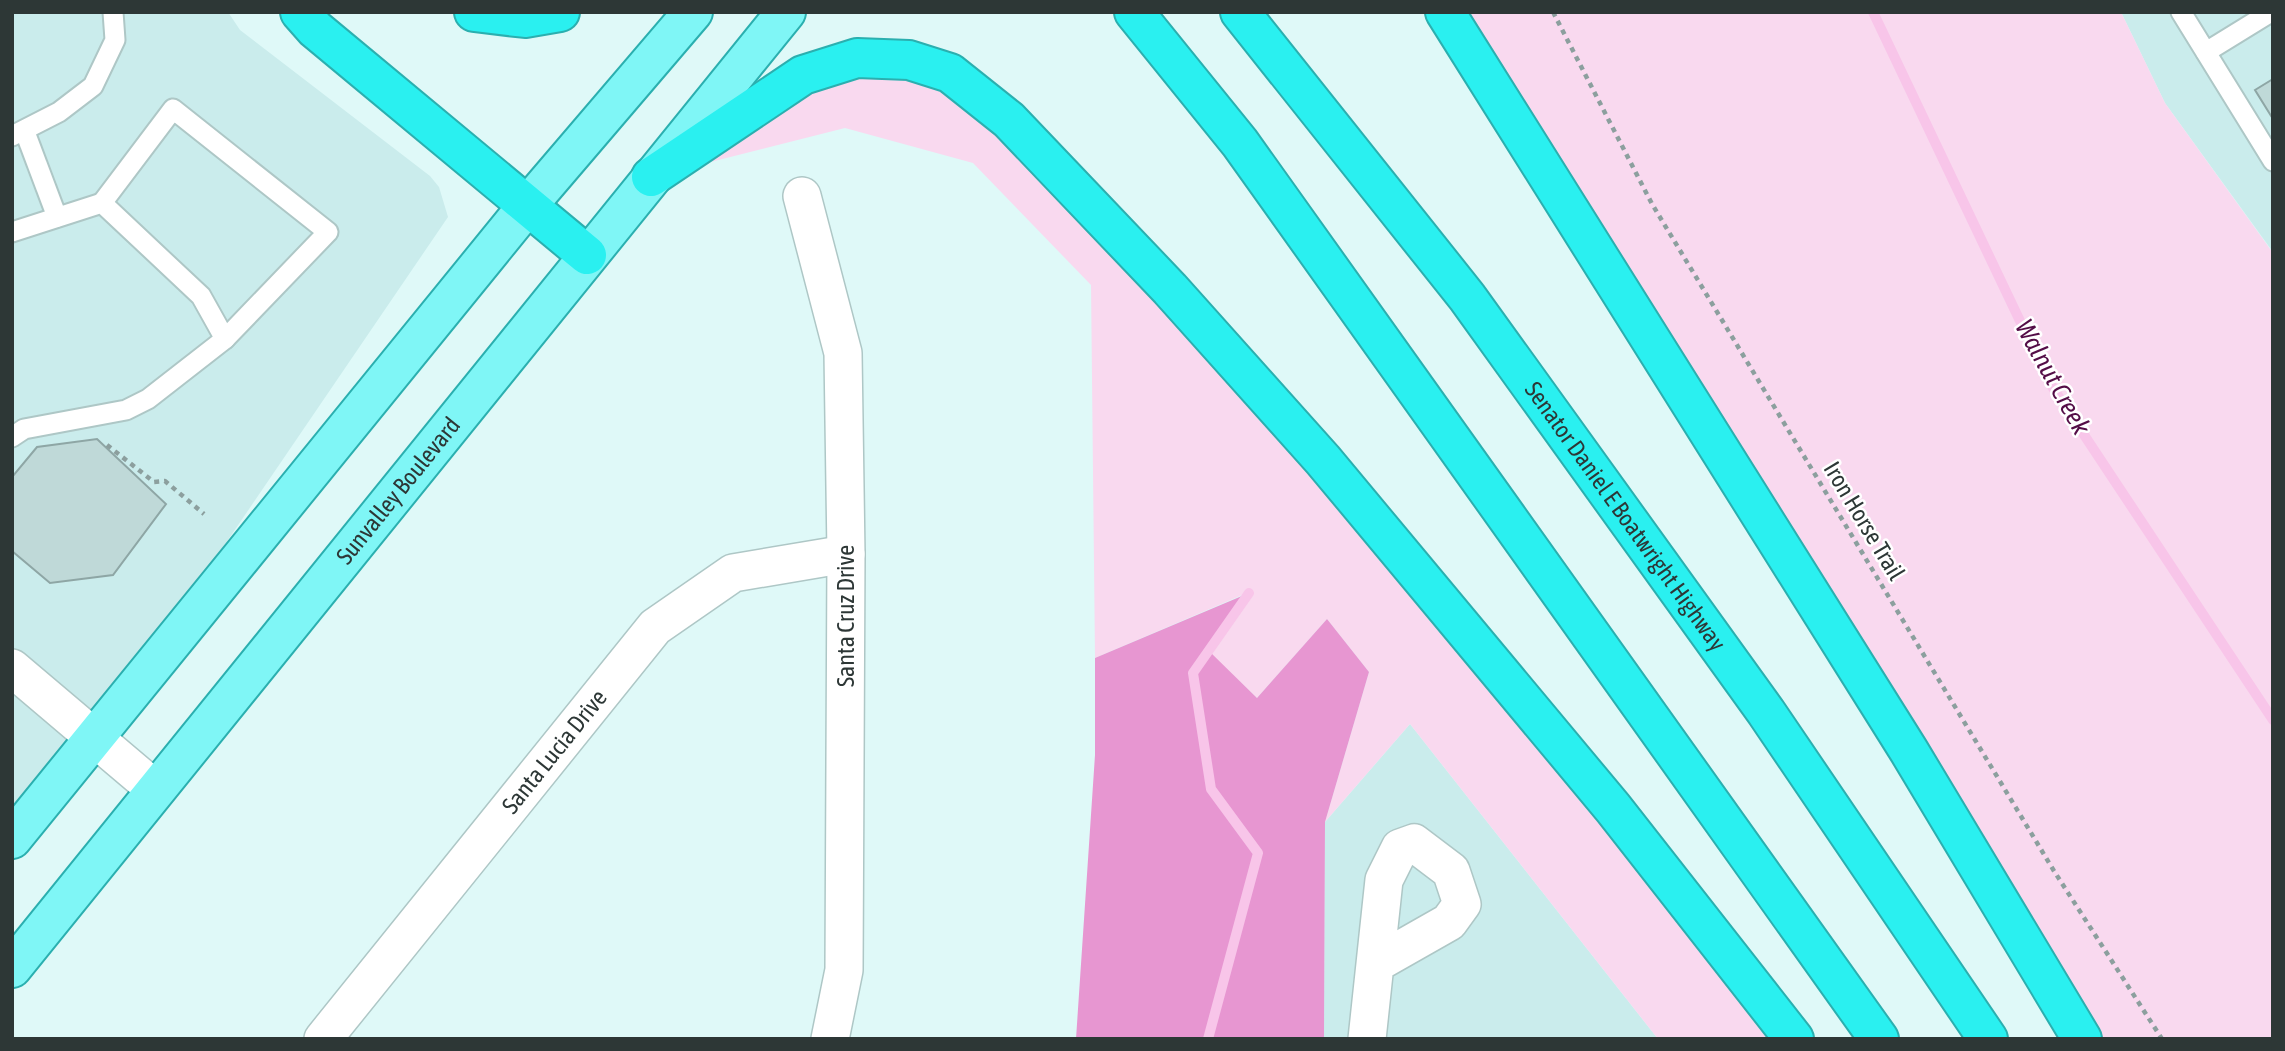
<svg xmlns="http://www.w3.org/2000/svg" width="2285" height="1051" font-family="'Asap Condensed',sans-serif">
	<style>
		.built { fill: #caecec }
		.green { fill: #f9d9ef }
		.forest { fill: #e796d1 }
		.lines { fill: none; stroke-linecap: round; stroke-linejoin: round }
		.stream { stroke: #f8c5e9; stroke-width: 10 }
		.building { fill: #bfd9d8; stroke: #8ea6a5; stroke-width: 2 }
		.lane-casing { stroke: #aec7c6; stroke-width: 23 }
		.street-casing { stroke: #aec7c6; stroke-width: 40 }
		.primary-casing { stroke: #2bafaf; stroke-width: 42 }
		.highway-casing { stroke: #2bafaf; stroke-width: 42 }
		.path { stroke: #8c9f9e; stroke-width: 4.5; stroke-dasharray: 5 5; stroke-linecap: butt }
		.lane { stroke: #fff; stroke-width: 19 }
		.street { stroke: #fff; stroke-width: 37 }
		.primary { stroke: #7ff6f6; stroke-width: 38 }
		.highway { stroke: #2af0f0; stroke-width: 38 }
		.labels { text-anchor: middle; stroke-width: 5; stroke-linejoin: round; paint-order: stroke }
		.street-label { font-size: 24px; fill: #2d3736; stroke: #fff }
		.water-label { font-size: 26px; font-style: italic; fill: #540d47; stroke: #fff }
	</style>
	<rect width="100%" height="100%" fill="#dff9f8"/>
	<g class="built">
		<path d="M12 12H228L240 30 430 176 439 187 448 217 93 738 12 839Z"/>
		<path d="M2121 12H2273V252L2165 103Z"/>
		<path d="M1410 724 1658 1039H1324L1325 822Z"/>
	</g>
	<g class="green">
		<path d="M1445 12H2121L2165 103 2273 253V1039H2082Z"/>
		<path d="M909 60 1009 120 1794 1039H1658L1410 724 1325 822 1369 672 1327 619 1257 698 1208 651 1247 593 1095 658 1091 285 973 163 845 128 651 177 744 113Z"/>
	</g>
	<path class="forest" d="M1249 593 1209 651 1257 698 1327 619 1369 672 1325 822 1324 1039H1076L1095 755V658Z"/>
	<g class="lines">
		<g class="stream">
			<path d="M1873 12 2049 382 2273 720"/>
			<path d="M1208 1039 1258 853 1211 789 1193 673 1249 593"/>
		</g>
	</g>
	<g class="building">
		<path d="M2273 79V119L2255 90Z"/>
		<path d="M97 439 166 504 113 575 50 583 12 551V477L37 447Z"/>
	</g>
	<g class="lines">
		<defs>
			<g id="lane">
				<path d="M2181 12 2273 161"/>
				<path d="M2206 52 2271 12"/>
				<path d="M25 132 57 217"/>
				<path d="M12 136 59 112 93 86 115 40 113 12"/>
				<path d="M102 203 173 109 328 232 225 339"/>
				<path d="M12 232 102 203 201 296 225 339 148 399 126 410 24 429 12 437"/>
			</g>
			<g id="street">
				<path d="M802 196 843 353 846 554 844 970 830 1039"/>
				<path d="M12 668 156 790"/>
				<path id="s1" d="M323 1039 655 627 733 573 846 554"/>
				<path d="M1367 1039 1384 880 1400 848 1414 843 1451 871 1462 904 1449 922 1375 964"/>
			</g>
			<g id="primary">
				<path d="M12 839 528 205 693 12"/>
				<path id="s2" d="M12 968 786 12"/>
			</g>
			<g id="highway">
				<path d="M300 12 315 29 587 255"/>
				<path d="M474 12 525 18 560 12"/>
				<path d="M1134 12 1240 143 1879 1039"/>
				<path id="s3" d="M1240 12 1467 297 1766 712 1988 1039"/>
				<path d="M1445 12 1909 751 2082 1039"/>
				<path d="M651 177 803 75 857 58 909 60 950 73 1009 120 1170 289 1323 460 1613 808 1794 1039"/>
			</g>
		</defs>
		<use href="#lane" class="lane-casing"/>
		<use href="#street" class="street-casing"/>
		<use href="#primary" class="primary-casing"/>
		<use href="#highway" class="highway-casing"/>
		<g class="path">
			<path d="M1553 12 1652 204 2054 871 2162 1039"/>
			<path d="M107 445 154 482 165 481 204 514"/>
		</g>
		<use href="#lane" class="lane"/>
		<use href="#street" class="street"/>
		<use href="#primary" class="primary"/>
		<use href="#highway" class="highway"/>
	</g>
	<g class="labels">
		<g class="street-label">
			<text dy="8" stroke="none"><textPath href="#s2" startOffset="614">Sunvalley Boulevard</textPath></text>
			<text dy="8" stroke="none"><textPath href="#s3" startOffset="635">Senator Daniel E Boatwright Highway</textPath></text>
			<text transform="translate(1864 521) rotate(59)" y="8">Iron Horse Trail</text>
			<text transform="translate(846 616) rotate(-90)" y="8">Santa Cruz Drive</text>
			<text dy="8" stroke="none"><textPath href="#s1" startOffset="369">Santa Lucia Drive</textPath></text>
		</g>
		<g class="water-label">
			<text transform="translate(2053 377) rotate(61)" y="9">Walnut Creek</text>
		</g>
	</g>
	<rect width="2285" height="1051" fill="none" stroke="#2d3736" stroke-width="28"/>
</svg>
